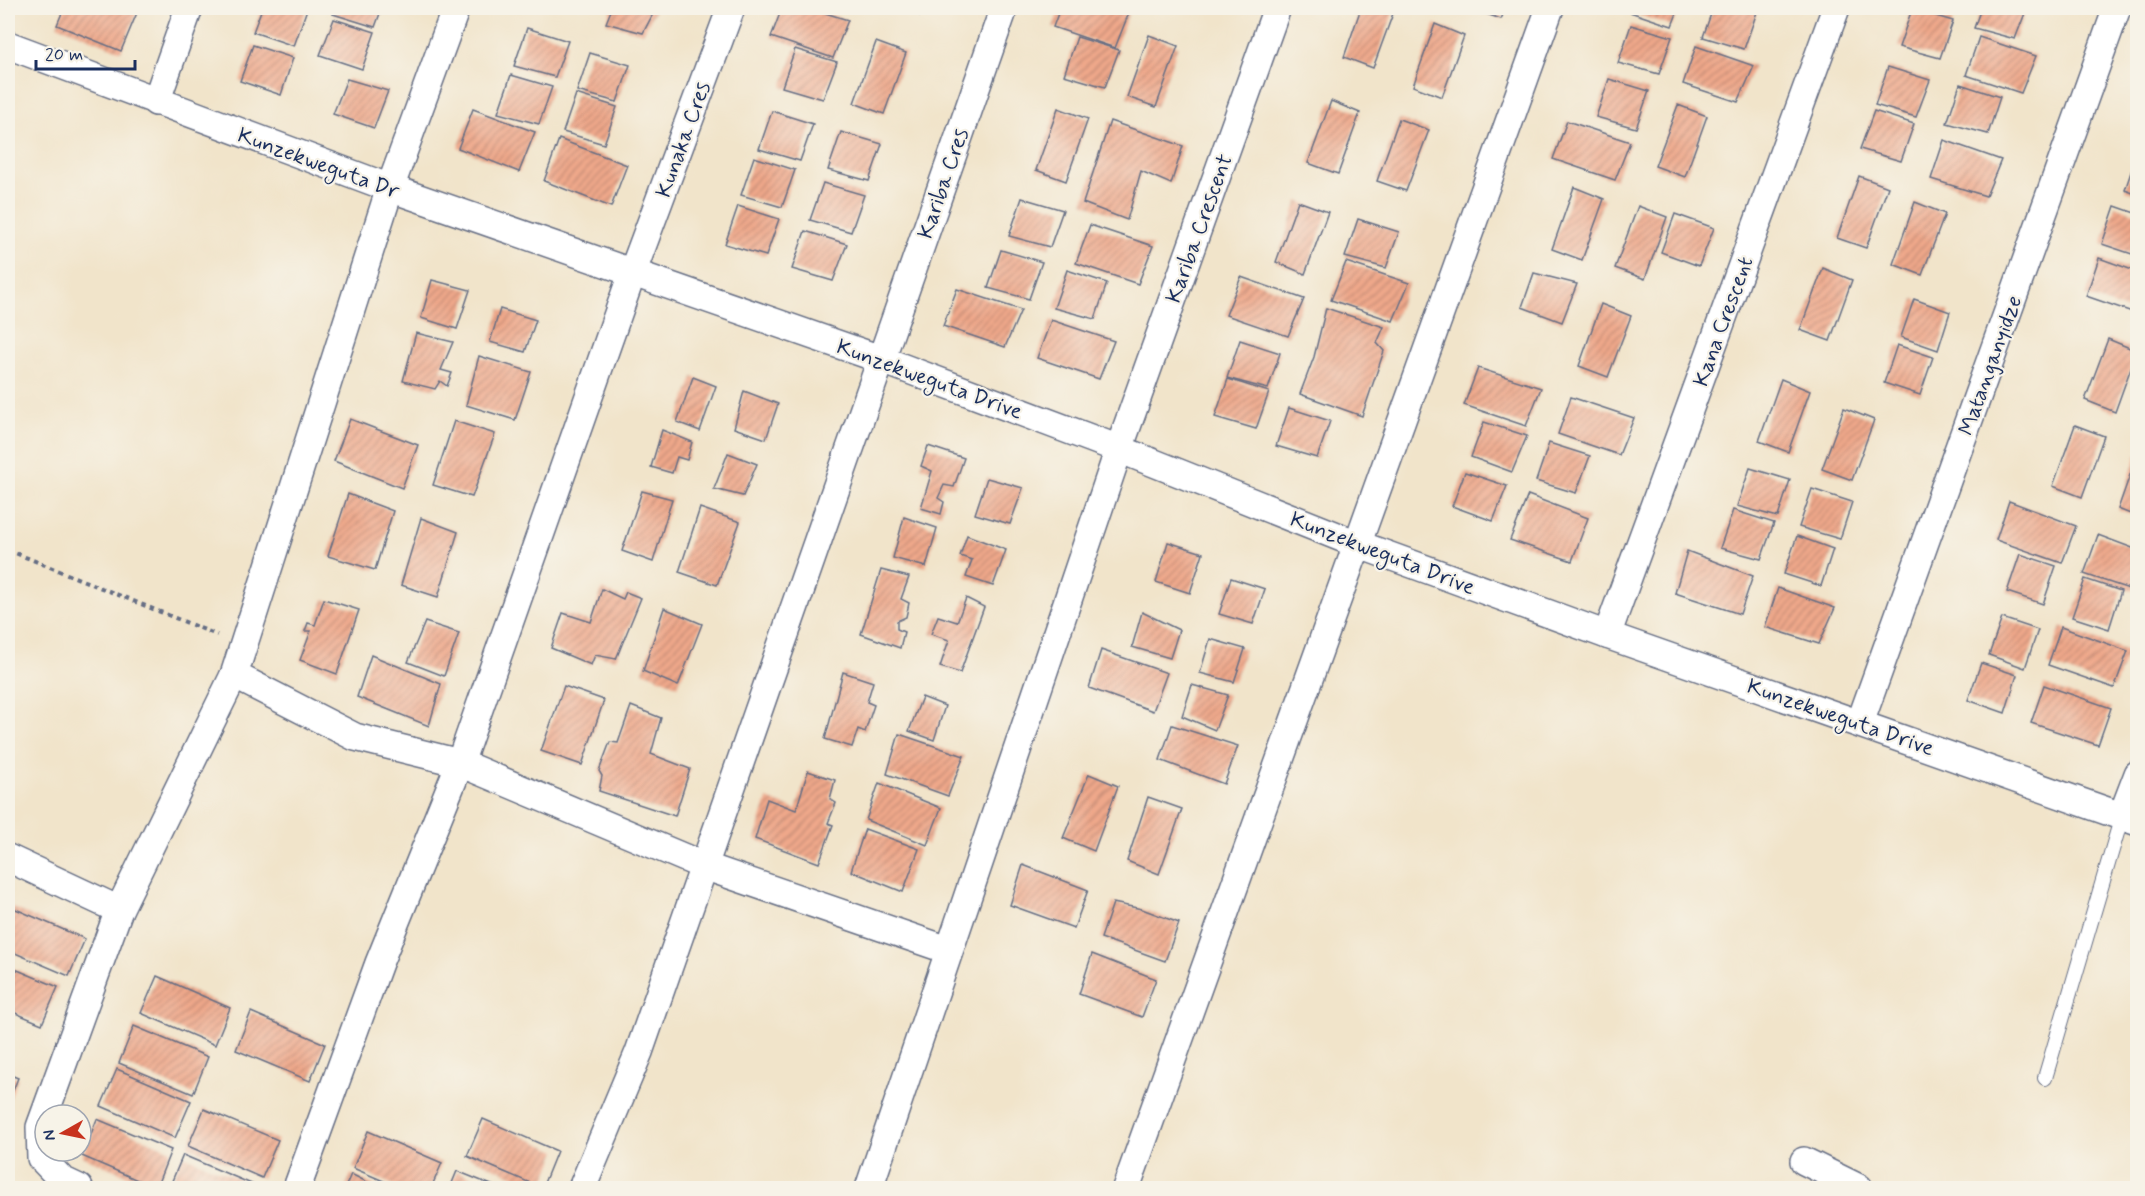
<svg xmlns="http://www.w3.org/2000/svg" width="2145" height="1196" font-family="Mynerve,sans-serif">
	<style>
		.building { fill: url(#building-hatch) }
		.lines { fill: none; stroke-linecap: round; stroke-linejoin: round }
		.lane-casing { stroke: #666e84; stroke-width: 16 }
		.street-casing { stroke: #666e84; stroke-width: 30 }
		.path { stroke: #666e84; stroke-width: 4; stroke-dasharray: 4.5 4.5; stroke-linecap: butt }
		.lane { stroke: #fff; stroke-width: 14 }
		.street { stroke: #fff; stroke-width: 27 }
		.labels { text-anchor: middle; stroke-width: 4.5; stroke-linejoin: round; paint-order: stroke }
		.street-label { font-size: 22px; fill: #1b2f5e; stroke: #f7f3e8 }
	</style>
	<defs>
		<pattern id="building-hatch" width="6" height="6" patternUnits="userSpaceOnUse" patternTransform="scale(1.5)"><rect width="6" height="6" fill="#efa88a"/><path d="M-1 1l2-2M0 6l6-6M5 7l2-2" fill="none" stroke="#c18974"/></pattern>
	</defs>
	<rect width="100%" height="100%" fill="#f7f3e8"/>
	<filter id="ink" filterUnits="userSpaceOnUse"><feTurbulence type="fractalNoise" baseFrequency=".0167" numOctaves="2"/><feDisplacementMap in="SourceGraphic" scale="12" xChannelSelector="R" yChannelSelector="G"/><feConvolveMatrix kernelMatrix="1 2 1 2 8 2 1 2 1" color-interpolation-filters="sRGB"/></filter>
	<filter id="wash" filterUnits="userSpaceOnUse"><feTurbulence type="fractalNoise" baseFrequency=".008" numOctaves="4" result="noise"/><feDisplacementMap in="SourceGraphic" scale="24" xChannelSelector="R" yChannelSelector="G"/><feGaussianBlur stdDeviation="1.35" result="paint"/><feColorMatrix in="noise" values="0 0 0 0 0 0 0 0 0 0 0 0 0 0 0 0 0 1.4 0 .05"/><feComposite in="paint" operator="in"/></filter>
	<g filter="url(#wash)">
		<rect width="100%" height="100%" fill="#f1e4ca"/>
		<g id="blocks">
			<g class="building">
				<path d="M64 8H139L121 51 57 25Z"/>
				<path d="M262 8 307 9 294 46 253 32Z"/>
				<path d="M336 8H382L375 27 333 14Z"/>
				<path d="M612 8H656L643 33 606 23Z"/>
				<path d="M782 8H809L848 20 833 58 771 37Z"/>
				<path d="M901 8H924L921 16Z"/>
				<path d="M1060 8H1121L1130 10 1115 48 1053 27Z"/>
				<path d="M1361 8H1395L1373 68 1344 57Z"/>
				<path d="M1469 8H1506L1501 19Z"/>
				<path d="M1618 8H1679L1672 26Z"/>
				<path d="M1713 8H1741L1757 12 1744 49 1703 37Z"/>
				<path d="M1981 8H2027L2015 39 1974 28Z"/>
				<path d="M1912 9 1953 21 1940 58 1899 47Z"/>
				<path d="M334 19 375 32 362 69 320 55Z"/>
				<path d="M1435 24 1464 36 1442 97 1413 86Z"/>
				<path d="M1631 25 1672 37 1659 74 1618 63Z"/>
				<path d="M527 28 568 41 555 77 514 66Z"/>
				<path d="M1149 35 1178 46 1156 107 1127 97Z"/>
				<path d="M1077 37 1119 50 1105 87 1064 75Z"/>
				<path d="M1979 37 2036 56 2021 93 1966 75Z"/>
				<path d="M876 42 906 53 884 114 854 103Z"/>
				<path d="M253 45 293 58 281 95 240 81Z"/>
				<path d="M1696 46 1754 66 1738 102 1683 84Z"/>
				<path d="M795 49 837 62 823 99 782 87Z"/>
				<path d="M590 53 630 65 617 102 577 91Z"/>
				<path d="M1888 67 1930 80 1916 117 1875 105Z"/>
				<path d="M511 75 552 87 539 124 498 113Z"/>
				<path d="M347 79 388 91 374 128 333 114Z"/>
				<path d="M1609 79 1649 91 1636 128 1596 117Z"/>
				<path d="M1960 84 2000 97 1988 134 1947 123Z"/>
				<path d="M576 94 617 107 604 144 563 132Z"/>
				<path d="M1331 101 1360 113 1338 174 1308 163Z"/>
				<path d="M1678 105 1707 116 1685 177 1655 166Z"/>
				<path d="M1058 108 1088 119 1066 181 1036 170Z"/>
				<path d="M473 109 535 132 519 172 458 148Z"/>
				<path d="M772 111 813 124 800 161 759 149Z"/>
				<path d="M1874 111 1914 124 1901 161 1860 149Z"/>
				<path d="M1399 119 1429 130 1406 191 1377 181Z"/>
				<path d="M1110 121 1183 146 1171 184 1141 171 1127 220 1083 203Z"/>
				<path d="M1567 121 1630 142 1615 180 1553 159Z"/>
				<path d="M841 132 882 144 869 181 828 170Z"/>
				<path d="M559 139 627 165 611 207 544 181Z"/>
				<path d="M1944 140 2001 160 1986 196 1931 179Z"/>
				<path d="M2137 154H2138V195L2125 190Z"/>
				<path d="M754 157 795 170 782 207 741 195Z"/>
				<path d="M1859 176 1888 187 1866 248 1837 238Z"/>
				<path d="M823 183 864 195 851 232 810 220Z"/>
				<path d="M1574 187 1604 199 1582 260 1552 249Z"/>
				<path d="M1022 198 1063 210 1050 247 1009 236Z"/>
				<path d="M1298 201 1328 212 1305 274 1276 262Z"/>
				<path d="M1915 202 1945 214 1922 275 1893 264Z"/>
				<path d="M738 206 779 219 766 256 725 244Z"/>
				<path d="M1638 206 1667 217 1645 279 1615 268Z"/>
				<path d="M2115 206 2138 214V256L2102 244Z"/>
				<path d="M1675 214 1714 228 1699 266 1661 252Z"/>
				<path d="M1358 219 1399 232 1386 268 1345 257Z"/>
				<path d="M1090 225 1153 246 1138 284 1076 263Z"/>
				<path d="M805 231 847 244 833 281 792 269Z"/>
				<path d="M1001 250 1042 262 1029 299 988 288Z"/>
				<path d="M2099 258 2138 272V314L2086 296Z"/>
				<path d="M1346 262 1409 283 1393 321 1331 300Z"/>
				<path d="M1823 268 1852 280 1830 341 1800 330Z"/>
				<path d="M1067 270 1107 283 1095 319 1054 308Z"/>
				<path d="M1534 273 1577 284 1562 322 1522 307Z"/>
				<path d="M1241 277 1304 299 1288 336 1226 315Z"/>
				<path d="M432 280 470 290 457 329 421 318Z"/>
				<path d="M957 289 1021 310 1005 347 943 326Z"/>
				<path d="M1914 299 1950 312 1938 350 1901 337Z"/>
				<path d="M1601 304 1631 316 1608 377 1579 366Z"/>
				<path d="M1326 308 1384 327 1377 343 1384 351 1362 416 1300 394 1314 357Z"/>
				<path d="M500 309 536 320 525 352 490 342Z"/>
				<path d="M1051 320 1114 341 1099 379 1037 358Z"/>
				<path d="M416 333 453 342 441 370 452 373 447 386 440 381 435 389 403 381Z"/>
				<path d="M2108 339 2137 351 2115 412 2085 400Z"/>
				<path d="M1240 340 1280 353 1268 389 1227 378Z"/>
				<path d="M1897 345 1933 357 1920 395 1884 383Z"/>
				<path d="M479 356 531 372 515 420 466 405Z"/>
				<path d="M1478 368 1541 388 1526 426 1464 405Z"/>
				<path d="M693 377 716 386 700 431 677 422Z"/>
				<path d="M1228 379 1269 392 1256 429 1215 417Z"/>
				<path d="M1781 379 1810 391 1788 452 1759 441Z"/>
				<path d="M744 391 778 404 766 439 734 428Z"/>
				<path d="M1571 397 1634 418 1619 455 1558 434Z"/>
				<path d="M1289 408 1330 421 1317 458 1276 446Z"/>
				<path d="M1844 408 1874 420 1852 480 1822 469Z"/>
				<path d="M350 419 418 445 402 488 334 461Z"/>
				<path d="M454 421 495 434 472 497 433 485Z"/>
				<path d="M1484 422 1527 436 1512 472 1471 457Z"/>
				<path d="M2075 425 2104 436 2082 497 2053 486Z"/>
				<path d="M662 430 692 442 687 460 677 457 672 473 651 467Z"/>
				<path d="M1549 443 1590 456 1576 493 1536 481Z"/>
				<path d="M928 446 964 458 954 487 944 485 938 498 944 502 941 514 921 508 932 471 921 466Z"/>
				<path d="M728 453 757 464 743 496 714 489Z"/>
				<path d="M2137 455H2138V517L2118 509Z"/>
				<path d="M1750 468 1790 480 1778 517 1737 506Z"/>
				<path d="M1465 472 1507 486 1493 521 1452 506Z"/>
				<path d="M987 478 1023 488 1010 524 975 514Z"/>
				<path d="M1812 489 1852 502 1840 539 1799 527Z"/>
				<path d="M642 491 672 499 653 562 622 551Z"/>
				<path d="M348 494 393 511 375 570 328 556Z"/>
				<path d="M1528 495 1588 518 1572 561 1510 540Z"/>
				<path d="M2009 501 2076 526 2062 563 1996 540Z"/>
				<path d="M700 508 740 522 717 585 679 572Z"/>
				<path d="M1733 510 1774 523 1761 559 1720 548Z"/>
				<path d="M904 517 937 528 926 567 893 558Z"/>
				<path d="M421 518 458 532 438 597 401 585Z"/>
				<path d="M967 535 1006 550 993 586 966 577 972 560 960 556Z"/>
				<path d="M2098 535 2138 550V592L2084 574Z"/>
				<path d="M1797 536 1833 549 1821 586 1784 574Z"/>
				<path d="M1168 542 1203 553 1190 593 1156 582Z"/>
				<path d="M1687 551 1753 576 1740 614 1675 593Z"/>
				<path d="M2020 554 2056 566 2043 604 2007 592Z"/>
				<path d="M881 570 909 577 901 599 909 603 906 617 897 621V629L904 632 900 648 861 634Z"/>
				<path d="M1231 578 1265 589 1253 624 1219 614Z"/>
				<path d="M2085 579 2121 591 2109 629 2072 617Z"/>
				<path d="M1778 588 1835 608 1819 644 1765 627Z"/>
				<path d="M602 589 623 599 626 592 641 598 616 659 595 655 591 665 551 648 563 613 591 622Z"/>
				<path d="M966 598 984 607 960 673 940 667 949 640 931 634 938 616 957 622Z"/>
				<path d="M324 599 359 610 337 674 300 660 311 631H305L308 623 315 625Z"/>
				<path d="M664 608 702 624 678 686 643 671Z"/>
				<path d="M1142 612 1179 630 1170 658 1132 647Z"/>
				<path d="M2002 618 2038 630 2025 668 1989 655Z"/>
				<path d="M425 622 459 633 444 676 408 662Z"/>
				<path d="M2061 627 2128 651 2114 688 2048 665Z"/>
				<path d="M1210 639 1245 649 1234 682 1200 673Z"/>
				<path d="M1101 650 1167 673 1153 711 1089 688Z"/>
				<path d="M371 655 441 684 429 726 357 697Z"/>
				<path d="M1981 663 2017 675 2005 713 1968 700Z"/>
				<path d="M843 672 873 682 867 702 874 705 865 732 858 729 852 747 825 739Z"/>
				<path d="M1192 685 1228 695 1215 730 1182 716Z"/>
				<path d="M2044 685 2111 708 2098 745 2031 723Z"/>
				<path d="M564 686 604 700 582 765 541 751Z"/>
				<path d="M922 697 945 706 934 740 909 731Z"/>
				<path d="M631 706 661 718 651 754 690 769 675 816 599 791 602 776 599 771 610 742 618 743Z"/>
				<path d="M1172 725 1238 746 1224 784 1160 760Z"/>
				<path d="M899 734 964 756 948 796 887 774Z"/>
				<path d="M808 771 835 780 830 799 836 803 828 823 833 825 819 863 755 839 767 799 796 810Z"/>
				<path d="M1089 774 1118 786 1094 851 1063 838Z"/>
				<path d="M879 783 941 808 927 845 866 820Z"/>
				<path d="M1148 797 1182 809 1159 874 1127 861Z"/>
				<path d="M865 829 919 849 903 892 851 871Z"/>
				<path d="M1023 865 1088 890 1074 928 1010 905Z"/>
				<path d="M1113 903 1142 909 1179 923 1165 961 1101 938Z"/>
				<path d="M11 907 85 939 69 976 8 950V916Z"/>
				<path d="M1092 954 1156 979 1142 1017 1079 994Z"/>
				<path d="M8 966 58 987 42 1024 8 1010Z"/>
				<path d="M157 976 230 1008 215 1045 141 1013Z"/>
				<path d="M251 1012 325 1044 310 1081 236 1050Z"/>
				<path d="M134 1026 208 1057 193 1094 119 1063Z"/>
				<path d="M117 1069 191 1101 175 1138 101 1106Z"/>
				<path d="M8 1074 18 1078 8 1103Z"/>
				<path d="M204 1109 278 1140 262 1178 188 1146Z"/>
				<path d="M97 1119 171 1150 156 1188 82 1156Z"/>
				<path d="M483 1119 557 1151 542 1188 467 1156Z"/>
				<path d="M368 1131 442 1163 431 1188H400L353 1168Z"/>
				<path d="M183 1155 261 1188H169Z"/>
				<path d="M457 1171 499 1188H450Z"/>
				<path d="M351 1174 379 1188H345Z"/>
			</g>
		</g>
	</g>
	<g filter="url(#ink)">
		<use href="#blocks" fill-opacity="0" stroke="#666e84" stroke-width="1.5"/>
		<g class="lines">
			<defs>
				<path id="lane" d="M2045 1078 2122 816"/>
				<g id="street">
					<path d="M8 45 390 188 880 359 1119 449 1357 544 1607 635 2138 822"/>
					<path d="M156 102 189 8"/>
					<path d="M1607 635 1836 8"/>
					<path d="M234 675 355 737 460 763 704 866 948 950"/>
					<path d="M1860 723 2117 8"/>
					<path d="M2122 816 2138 774"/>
					<path d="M8 858 119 910"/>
					<path d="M1804 1161 1859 1188"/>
					<path d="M79 1188 62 1180 41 1158 40 1127 119 910 234 675 390 188 456 8"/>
					<path d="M297 1188 379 963 460 763 633 271 731 8"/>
					<path d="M582 1188 639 1052 1004 8"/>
					<path d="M869 1188 1119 449 1277 8"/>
					<path d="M1126 1188 1550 8"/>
				</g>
			</defs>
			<use href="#lane" class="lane-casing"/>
			<use href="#street" class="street-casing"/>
			<path class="path" d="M8 550 217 635"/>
			<use href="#lane" class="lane"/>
			<use href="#street" class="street"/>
		</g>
	</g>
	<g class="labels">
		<g class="street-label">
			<text transform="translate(682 139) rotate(-70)" y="8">Kunaka Cres</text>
			<text transform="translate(319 162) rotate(20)" y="8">Kunzekweguta Dr</text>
			<text transform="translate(942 183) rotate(-71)" y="8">Kariba Cres</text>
			<text transform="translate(1198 228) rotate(-70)" y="8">Kariba Crescent</text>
			<text transform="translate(1722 321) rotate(-70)" y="8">Kana Crescent</text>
			<text transform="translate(1989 365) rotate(-70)" y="8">Matanganyidze</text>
			<text transform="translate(930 378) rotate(20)" y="8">Kunzekweguta Drive</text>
			<text transform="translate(1383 552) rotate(21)" y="8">Kunzekweguta Drive</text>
			<text transform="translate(1841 716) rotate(19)" y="8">Kunzekweguta Drive</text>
		</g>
	</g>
	<rect width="2145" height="1196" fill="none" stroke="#f7f3e8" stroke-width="30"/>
	<g transform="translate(63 1133) rotate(261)"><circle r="28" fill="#f7f3e8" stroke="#9fa5b1" stroke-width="1.5"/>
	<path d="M0-4.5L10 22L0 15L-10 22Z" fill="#c8321e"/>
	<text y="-9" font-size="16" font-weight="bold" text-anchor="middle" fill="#1b2f5e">N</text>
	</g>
	<path d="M36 60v9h99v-9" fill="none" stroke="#1b2f5e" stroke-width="3"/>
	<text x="45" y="60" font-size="18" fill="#1b2f5e" stroke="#f7f3e8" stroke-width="4.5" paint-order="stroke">20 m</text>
</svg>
